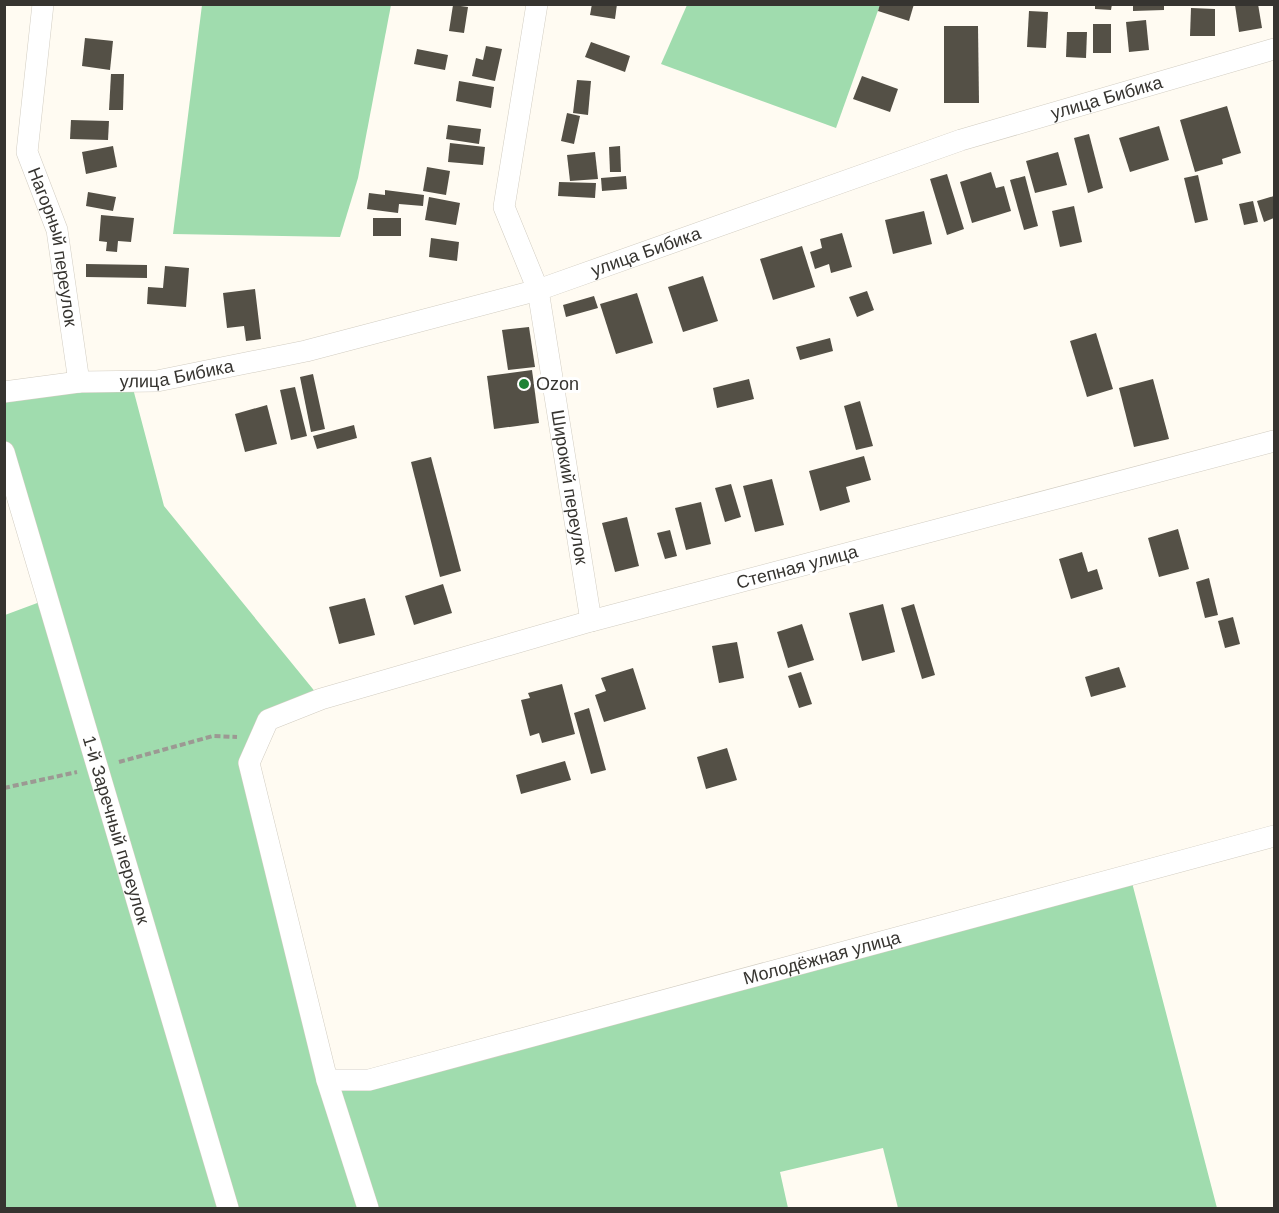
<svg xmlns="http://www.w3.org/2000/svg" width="1279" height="1213" font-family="Arial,sans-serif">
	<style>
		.green { fill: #a0dcae }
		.building { fill: #545046 }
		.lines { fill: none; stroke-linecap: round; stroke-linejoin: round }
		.street-casing { stroke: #d2cdc2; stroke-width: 22 }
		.path { stroke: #9c9993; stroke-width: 4; stroke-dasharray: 6 3; stroke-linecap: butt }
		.street { stroke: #fff; stroke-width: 21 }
		.poi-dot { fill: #1f8336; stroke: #fff; stroke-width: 2 }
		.labels { text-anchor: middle; stroke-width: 6; stroke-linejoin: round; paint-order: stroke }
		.street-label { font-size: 18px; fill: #363430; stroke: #fff }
		.poi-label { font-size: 18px; fill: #363430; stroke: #fff; text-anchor: start }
	</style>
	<rect width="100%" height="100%" fill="#fffbf2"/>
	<g class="green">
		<path d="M202 5H391L358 178 340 237 173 234Z"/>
		<path d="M687 5H880L836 128 661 64Z"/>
		<path d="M131 381 164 506 321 699 268 720 249 763 327 1080 1130 875 1217 1208H898L883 1148 780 1172 788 1208H5V615L48 599 18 497 5 496V392Z"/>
	</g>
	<g class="building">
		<path d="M592 4H617L615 19 590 15Z"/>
		<path d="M880 4H914L909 21 878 11Z"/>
		<path d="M1095 4H1112L1111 10 1095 9Z"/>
		<path d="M1133 4H1164V10L1133 11Z"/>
		<path d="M1240 4H1258L1262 28 1239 32 1235 5Z"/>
		<path d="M453 5 468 7 464 33 449 31Z"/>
		<path d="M1191 8 1215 9V36H1190Z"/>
		<path d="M1029 11 1048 12 1046 48 1027 47Z"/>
		<path d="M1146 20 1149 50 1129 52 1126 22Z"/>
		<rect x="1093" y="24" width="18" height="29"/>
		<path d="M944 26H978L979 103H944Z"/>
		<path d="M1067 32H1087L1086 58 1066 57Z"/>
		<path d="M85 38 113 41 110 70 82 66Z"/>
		<path d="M591 42 630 56 625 72 585 57Z"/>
		<path d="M486 46 502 49 495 81 472 76 476 58 483 60Z"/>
		<path d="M417 49 448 55 445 70 414 64Z"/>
		<path d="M111 74H124L123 110H109Z"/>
		<path d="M862 76 898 89 890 112 853 99Z"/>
		<path d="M577 80 591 81 588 115 573 113Z"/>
		<path d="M459 81 494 87 491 108 456 101Z"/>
		<path d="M1227 106 1241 153 1222 159 1223 164 1195 172 1180 120Z"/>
		<path d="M567 113 580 116 574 144 561 141Z"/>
		<path d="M71 120 109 121 108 140 70 139Z"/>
		<path d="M448 125 481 129 479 144 446 139Z"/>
		<path d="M1159 126 1169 160 1130 172 1119 138Z"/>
		<path d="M1089 134 1103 188 1088 193 1074 138Z"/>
		<path d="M450 143 485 147 483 165 448 162Z"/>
		<path d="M113 146 117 167 86 174 82 152Z"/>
		<path d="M620 146 621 172H610L609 147Z"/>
		<path d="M595 152 598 179 570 181 567 155Z"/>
		<path d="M1058 152 1067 185 1035 193 1026 161Z"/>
		<path d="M427 167 450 171 446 195 423 191Z"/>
		<path d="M991 172 996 188 1004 186 1011 211 972 223 960 182Z"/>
		<path d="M947 174 964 229 947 235 930 179Z"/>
		<path d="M1198 175 1208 220 1195 223 1184 178Z"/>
		<path d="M626 176 627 189 602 191 601 178Z"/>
		<path d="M1025 176 1038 226 1024 230 1010 180Z"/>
		<path d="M559 182 596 183 595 198 558 196Z"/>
		<path d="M385 190 424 195 423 206 399 204 398 213 367 209 369 193 385 195Z"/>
		<path d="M88 192 116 197 113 211 86 206Z"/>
		<path d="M1274 196V218L1264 222 1257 201Z"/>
		<path d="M429 197 460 203 456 225 425 220Z"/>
		<path d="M1253 201 1258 222 1244 225 1239 204Z"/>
		<path d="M1074 206 1082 242 1060 247 1052 211Z"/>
		<path d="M924 211 932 244 893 254 885 220Z"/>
		<path d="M101 215 134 218 131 242 118 241 117 252 106 251 107 242 99 241Z"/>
		<rect x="373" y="218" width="28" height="18"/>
		<path d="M842 233 852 267 831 273 829 264 815 269 810 252 822 248 820 239Z"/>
		<path d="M431 238 459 242 457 261 429 257Z"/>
		<path d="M802 246 815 287 773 300 760 259Z"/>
		<path d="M86 264 147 265V278L86 277Z"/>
		<path d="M165 266 189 268 186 307 147 304 148 287 163 288Z"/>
		<path d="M703 276 718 321 683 332 668 287Z"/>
		<path d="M255 289 261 339 246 341 244 326 227 328 223 293Z"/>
		<path d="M867 291 874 310 857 317 849 297Z"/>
		<path d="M637 293 653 343 616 354 600 304Z"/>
		<path d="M594 296 598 308 566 317 563 305Z"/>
		<path d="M529 327 535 367 508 370 502 330Z"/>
		<path d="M1096 333 1113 389 1087 397 1070 341Z"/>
		<path d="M830 338 833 351 800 360 796 347Z"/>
		<path d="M532 370 539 423 494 429 487 376Z"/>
		<path d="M313 374 325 429 311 432 300 377Z"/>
		<path d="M749 379 754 399 717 408 713 388Z"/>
		<path d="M1153 379 1169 439 1134 447 1119 388Z"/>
		<path d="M295 387 307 436 291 440 280 390Z"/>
		<path d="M860 401 873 446 856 450 844 406Z"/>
		<path d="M267 405 277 444 245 452 235 414Z"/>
		<path d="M354 425 357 438 317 449 313 436Z"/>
		<path d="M864 456 871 480 846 487 850 502 820 511 809 471Z"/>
		<path d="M431 457 461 571 440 577 411 462Z"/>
		<path d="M772 479 784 525 755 532 743 486Z"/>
		<path d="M731 484 741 517 725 522 715 488Z"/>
		<path d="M701 502 711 544 686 550 675 508Z"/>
		<path d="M627 517 639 566 615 572 602 523Z"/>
		<path d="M1178 529 1189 569 1159 577 1148 538Z"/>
		<path d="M670 530 677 556 665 559 657 533Z"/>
		<path d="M1082 552 1088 572 1097 569 1103 589 1071 599 1059 559Z"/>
		<path d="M1209 578 1218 615 1205 618 1196 582Z"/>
		<path d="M443 584 452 613 414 625 405 596Z"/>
		<path d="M365 598 375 635 339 644 329 607Z"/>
		<path d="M883 604 895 652 862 661 849 613Z"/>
		<path d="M914 604 935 675 922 679 901 608Z"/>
		<path d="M1233 617 1240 644 1225 648 1218 621Z"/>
		<path d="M802 624 814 660 788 668 777 632Z"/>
		<path d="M737 642 744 678 719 683 712 646Z"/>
		<path d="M1119 667 1126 687 1091 697 1085 677Z"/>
		<path d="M633 668 646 709 604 722 595 695 606 691 601 678Z"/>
		<path d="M801 672 812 704 799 708 788 676Z"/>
		<path d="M562 684 575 734 542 743 539 733 530 736 521 700 530 698 528 693Z"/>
		<path d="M589 708 606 770 591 774 574 713Z"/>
		<path d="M727 748 737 780 706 789 697 757Z"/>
		<path d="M565 761 571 780 521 794 516 775Z"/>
	</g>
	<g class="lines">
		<defs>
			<g id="street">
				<path id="s1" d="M43 4 27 152 57 230 79 382"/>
				<path id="s2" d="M537 4 504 207 538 290 591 621"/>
				<path id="s3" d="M4 392 79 382 157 381 306 351 538 290 961 140 1274 49"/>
				<path id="s4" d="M1274 441 591 621 321 699 268 720 249 763 327 1080H369L1274 836"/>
				<path id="s5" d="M4 452 228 1208"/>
				<path d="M327 1080 368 1208"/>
			</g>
		</defs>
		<use href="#street" class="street-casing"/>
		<g class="path">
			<path d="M119 762 213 736 237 737"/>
			<path d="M4 788 77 772"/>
		</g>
		<use href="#street" class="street"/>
	</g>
	<circle class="poi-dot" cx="524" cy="384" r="6"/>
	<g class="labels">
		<g class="street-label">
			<text dy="6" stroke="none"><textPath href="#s3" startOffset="1146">улица Бибика</textPath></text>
			<text dy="6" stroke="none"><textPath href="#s1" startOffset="248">Нагорный переулок</textPath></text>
			<text dy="6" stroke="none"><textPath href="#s3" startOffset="660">улица Бибика</textPath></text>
			<text dy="6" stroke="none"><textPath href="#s3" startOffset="174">улица Бибика</textPath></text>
			<text dy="6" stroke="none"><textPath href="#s2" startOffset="495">Широкий переулок</textPath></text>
			<text transform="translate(797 567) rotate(-15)" y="6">Степная улица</text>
			<text dy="6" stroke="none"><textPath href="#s5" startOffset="394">1-й Заречный переулок</textPath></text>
			<text dy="6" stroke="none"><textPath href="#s4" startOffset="1929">Молодёжная улица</textPath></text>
		</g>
		<g class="poi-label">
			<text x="536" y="390">Ozon</text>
		</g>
	</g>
	<rect width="1279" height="1213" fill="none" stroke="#363430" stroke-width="12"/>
</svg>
